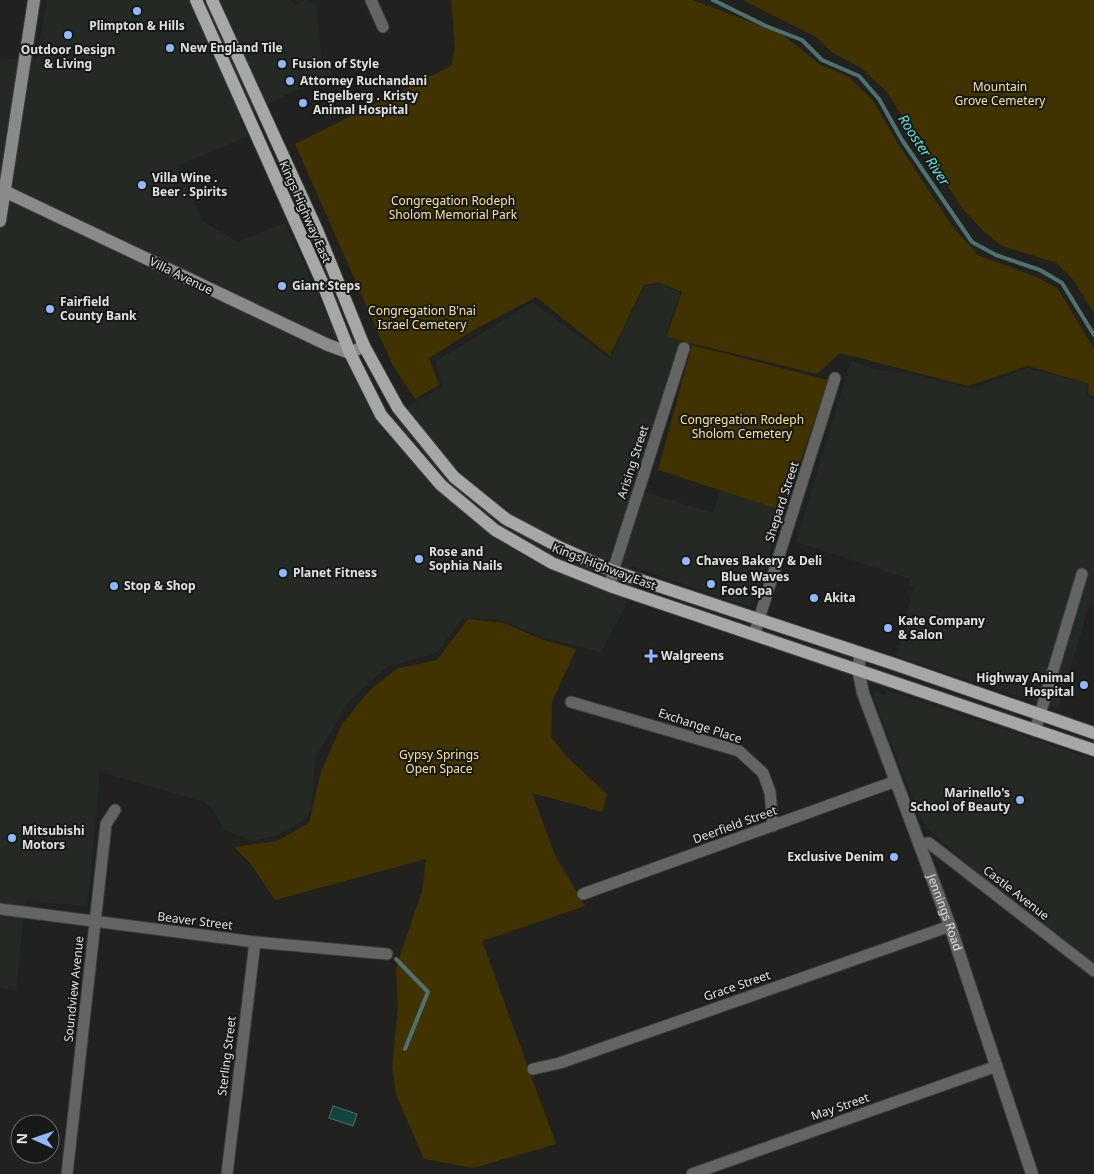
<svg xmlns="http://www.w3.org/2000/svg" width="1094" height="1174" font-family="'Noto Sans',sans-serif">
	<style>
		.built { fill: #242a23 }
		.green { fill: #403201 }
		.water { fill: #114340; stroke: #4f7270 }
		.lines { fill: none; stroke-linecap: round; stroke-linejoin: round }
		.stream { stroke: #4f7270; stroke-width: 4 }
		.minor-casing { stroke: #3c3d3b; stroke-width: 13 }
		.tertiary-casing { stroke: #3c3d3b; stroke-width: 14 }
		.secondary-casing { stroke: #3c3d3b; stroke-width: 14 }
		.primary-casing { stroke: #3c3d3b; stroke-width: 14 }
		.minor { stroke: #646563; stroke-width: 11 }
		.tertiary { stroke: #646563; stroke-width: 12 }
		.secondary { stroke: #8a8b88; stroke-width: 12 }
		.primary { stroke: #a7a8a5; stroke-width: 12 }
		.poi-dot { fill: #92b7fd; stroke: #171917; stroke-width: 2 }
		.labels { text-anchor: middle; stroke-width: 4; stroke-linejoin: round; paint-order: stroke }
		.poi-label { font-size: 12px; font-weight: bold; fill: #e0e1df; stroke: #171917; text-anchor: start }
		.park-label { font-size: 12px; fill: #fbe29b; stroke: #171917 }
		.street-label { font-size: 12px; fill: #e0e1df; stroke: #171917 }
		.water-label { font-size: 14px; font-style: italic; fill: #5fe4db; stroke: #171917 }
	</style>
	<rect width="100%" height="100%" fill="#212220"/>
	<g class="built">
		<path d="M47 0H291L294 5 306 0 316 4 322 60 332 73 239 118 248 136 179 165 202 221 238 242 285 223 351 367 380 422 443 386 436 361 533 302 610 359 645 286 660 284 680 293 665 337 684 343 661 402 635 489 713 513 720 490 783 511 754 601 749 607 632 566 625 607 601 652 542 637 497 619 462 618 438 652 387 667 349 701 315 758 311 809 301 822 279 835 251 841 225 830 212 808 203 801 100 772 87 906 25 901 16 991 0 988V60L37 58Z"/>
		<path d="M851 361 877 370 908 373 971 389 1028 368 1088 384 1087 396 1094 399V604L1090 603 1058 709 896 656 914 587 910 586V579L796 542Z"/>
		<path d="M887 690 1094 760V963L994 887 927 828 919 815 874 699 875 691 886 695Z"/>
	</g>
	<g class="green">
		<path d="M451 0H692L781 33 819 64 849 77 874 102 897 142 952 226 978 255 1039 278 1058 289 1094 349V397L1088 394 1089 384 1028 366 968 386 840 353 817 374 666 337 682 292 660 283 644 285 610 356 536 297 472 331 429 358 439 385 415 399 393 366 295 144 451 66 455 47Z"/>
		<path d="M743 0H1094V313L1074 281 1057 263 1002 246 984 232 962 208 886 91 861 68 833 53 816 37Z"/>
		<path d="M692 345 828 380 784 511 658 470Z"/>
		<path d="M468 619 504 623 546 641 576 649 552 702 551 737 567 757 607 794 602 812 532 793 555 855 585 906 482 941 556 1144 473 1168 424 1159 396 1094 392 1068 398 1008 396 968 422 891 426 859 275 900 251 864 234 847 277 841 309 823 321 772 342 724 369 691 396 669 437 660Z"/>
	</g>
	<path class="water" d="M333 1106 357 1114 353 1126 329 1118Z"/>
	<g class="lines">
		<g class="stream">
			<path d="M713 0 766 26 802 40 822 60 859 76 879 99 902 140 972 242 996 255 1040 270 1062 283 1094 335"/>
			<path d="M396 959 428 992 405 1049"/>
		</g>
		<defs>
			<g id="minor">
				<path d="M371 0 383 27"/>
				<path d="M610 586 613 571 684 348"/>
				<path d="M754 635 835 378"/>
				<path d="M571 702 739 751 763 773 770 792 773 826"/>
				<path d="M1035 731 1082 574"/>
				<path d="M920 844 929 843 1094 971"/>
				<path d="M583 894 896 781"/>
				<path d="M0 909 255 942 387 954"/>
				<path d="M533 1069 560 1063 950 926"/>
				<path d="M67 1174 106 824 115 810"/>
				<path d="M227 1174 255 942"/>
				<path d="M692 1174 997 1066"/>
			</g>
			<g id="tertiary">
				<path id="s1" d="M861 653 858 669 863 693 950 926 1032 1174"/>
			</g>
			<g id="secondary">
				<path d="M0 189 328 345 350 353 364 346"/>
				<path d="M0 221 34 0"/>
			</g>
			<g id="primary">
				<path d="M196 0 322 282 350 353 381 415 441 485 495 530 552 563 610 586 1094 750"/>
				<path d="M212 0 317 230 364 346 398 408 454 477 506 519 559 547 613 571 894 664 1094 733"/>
			</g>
		</defs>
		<use href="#minor" class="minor-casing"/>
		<use href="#tertiary" class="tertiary-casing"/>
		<use href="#secondary" class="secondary-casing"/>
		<use href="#primary" class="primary-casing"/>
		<use href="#minor" class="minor"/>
		<use href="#tertiary" class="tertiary"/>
		<use href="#secondary" class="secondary"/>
		<use href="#primary" class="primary"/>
	</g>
	<g class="poi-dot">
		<circle cx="137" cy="11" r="5"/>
		<circle cx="68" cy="35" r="5"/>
		<circle cx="170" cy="48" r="5"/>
		<circle cx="282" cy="64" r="5"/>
		<circle cx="290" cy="81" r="5"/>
		<circle cx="303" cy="103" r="5"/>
		<circle cx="142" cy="185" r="5"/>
		<circle cx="282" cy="286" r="5"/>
		<circle cx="50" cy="309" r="5"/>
		<circle cx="419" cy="559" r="5"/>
		<circle cx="686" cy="561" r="5"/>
		<circle cx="283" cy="573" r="5"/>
		<circle cx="711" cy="584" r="5"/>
		<circle cx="114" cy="586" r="5"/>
		<circle cx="814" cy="598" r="5"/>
		<circle cx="888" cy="628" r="5"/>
		<path d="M648.5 648.5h5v5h5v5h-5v5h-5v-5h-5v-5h5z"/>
		<circle cx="1084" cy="685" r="5"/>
		<circle cx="1020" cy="800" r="5"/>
		<circle cx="12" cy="838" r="5"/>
		<circle cx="894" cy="857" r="5"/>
	</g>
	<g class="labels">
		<g class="poi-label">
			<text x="137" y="30" text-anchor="middle">Plimpton &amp; Hills</text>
			<text x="180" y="52">New England Tile</text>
			<text x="68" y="54" text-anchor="middle">Outdoor Design<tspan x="68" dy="14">&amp; Living</tspan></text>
			<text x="292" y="68">Fusion of Style</text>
			<text x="300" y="85">Attorney Ruchandani</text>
			<text x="313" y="100">Engelberg . Kristy<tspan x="313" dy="14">Animal Hospital</tspan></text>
			<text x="152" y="182">Villa Wine .<tspan x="152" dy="14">Beer . Spirits</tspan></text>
			<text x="292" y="290">Giant Steps</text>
			<text x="60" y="306">Fairfield<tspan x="60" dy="14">County Bank</tspan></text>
			<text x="429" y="556">Rose and<tspan x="429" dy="14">Sophia Nails</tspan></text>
			<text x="696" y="565">Chaves Bakery &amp; Deli</text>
			<text x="293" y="577">Planet Fitness</text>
			<text x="721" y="581">Blue Waves<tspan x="721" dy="14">Foot Spa</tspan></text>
			<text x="124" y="590">Stop &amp; Shop</text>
			<text x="824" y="602">Akita</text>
			<text x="898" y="625">Kate Company<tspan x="898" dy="14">&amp; Salon</tspan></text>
			<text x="661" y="660">Walgreens</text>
			<text x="1074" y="682" text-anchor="end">Highway Animal<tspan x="1074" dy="14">Hospital</tspan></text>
			<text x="1010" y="797" text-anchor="end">Marinello's<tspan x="1010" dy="14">School of Beauty</tspan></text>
			<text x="22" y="835">Mitsubishi<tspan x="22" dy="14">Motors</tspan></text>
			<text x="884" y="861" text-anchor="end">Exclusive Denim</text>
		</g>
		<g class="park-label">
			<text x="1000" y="91">Mountain<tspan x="1000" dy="14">Grove Cemetery</tspan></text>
			<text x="453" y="205">Congregation Rodeph<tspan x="453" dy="14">Sholom Memorial Park</tspan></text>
			<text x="422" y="315">Congregation B'nai<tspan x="422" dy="14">Israel Cemetery</tspan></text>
			<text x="742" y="424">Congregation Rodeph<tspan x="742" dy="14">Sholom Cemetery</tspan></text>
			<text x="439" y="759">Gypsy Springs<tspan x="439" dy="14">Open Space</tspan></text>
		</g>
		<g class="street-label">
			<text transform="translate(305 212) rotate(66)" y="4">Kings Highway East</text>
			<text transform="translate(181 276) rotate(26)" y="4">Villa Avenue</text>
			<text transform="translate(633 462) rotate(-72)" y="4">Arising Street</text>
			<text transform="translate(782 502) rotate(-72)" y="4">Shepard Street</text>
			<text transform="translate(604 567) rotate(21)" y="4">Kings Highway East</text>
			<text transform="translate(700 726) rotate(18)" y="4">Exchange Place</text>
			<text transform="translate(735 825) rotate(-20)" y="4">Deerfield Street</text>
			<text transform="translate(1016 893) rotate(38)" y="4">Castle Avenue</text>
			<text dy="4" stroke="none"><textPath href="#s1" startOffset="275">Jennings Road</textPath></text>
			<text transform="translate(195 921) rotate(7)" y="4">Beaver Street</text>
			<text transform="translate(737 986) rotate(-19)" y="4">Grace Street</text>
			<text transform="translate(74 989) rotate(-84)" y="4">Soundview Avenue</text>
			<text transform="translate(227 1056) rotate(-83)" y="4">Sterling Street</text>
			<text transform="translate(840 1107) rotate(-19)" y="4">May Street</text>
		</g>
		<g class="water-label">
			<text transform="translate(924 150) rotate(57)" y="5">Rooster River</text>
		</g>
	</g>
	<g transform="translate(35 1139) rotate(272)"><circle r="24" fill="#171917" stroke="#676967"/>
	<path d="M0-4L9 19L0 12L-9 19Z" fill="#92b7fd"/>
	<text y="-8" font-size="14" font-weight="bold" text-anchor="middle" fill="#e0e1df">N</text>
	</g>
</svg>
